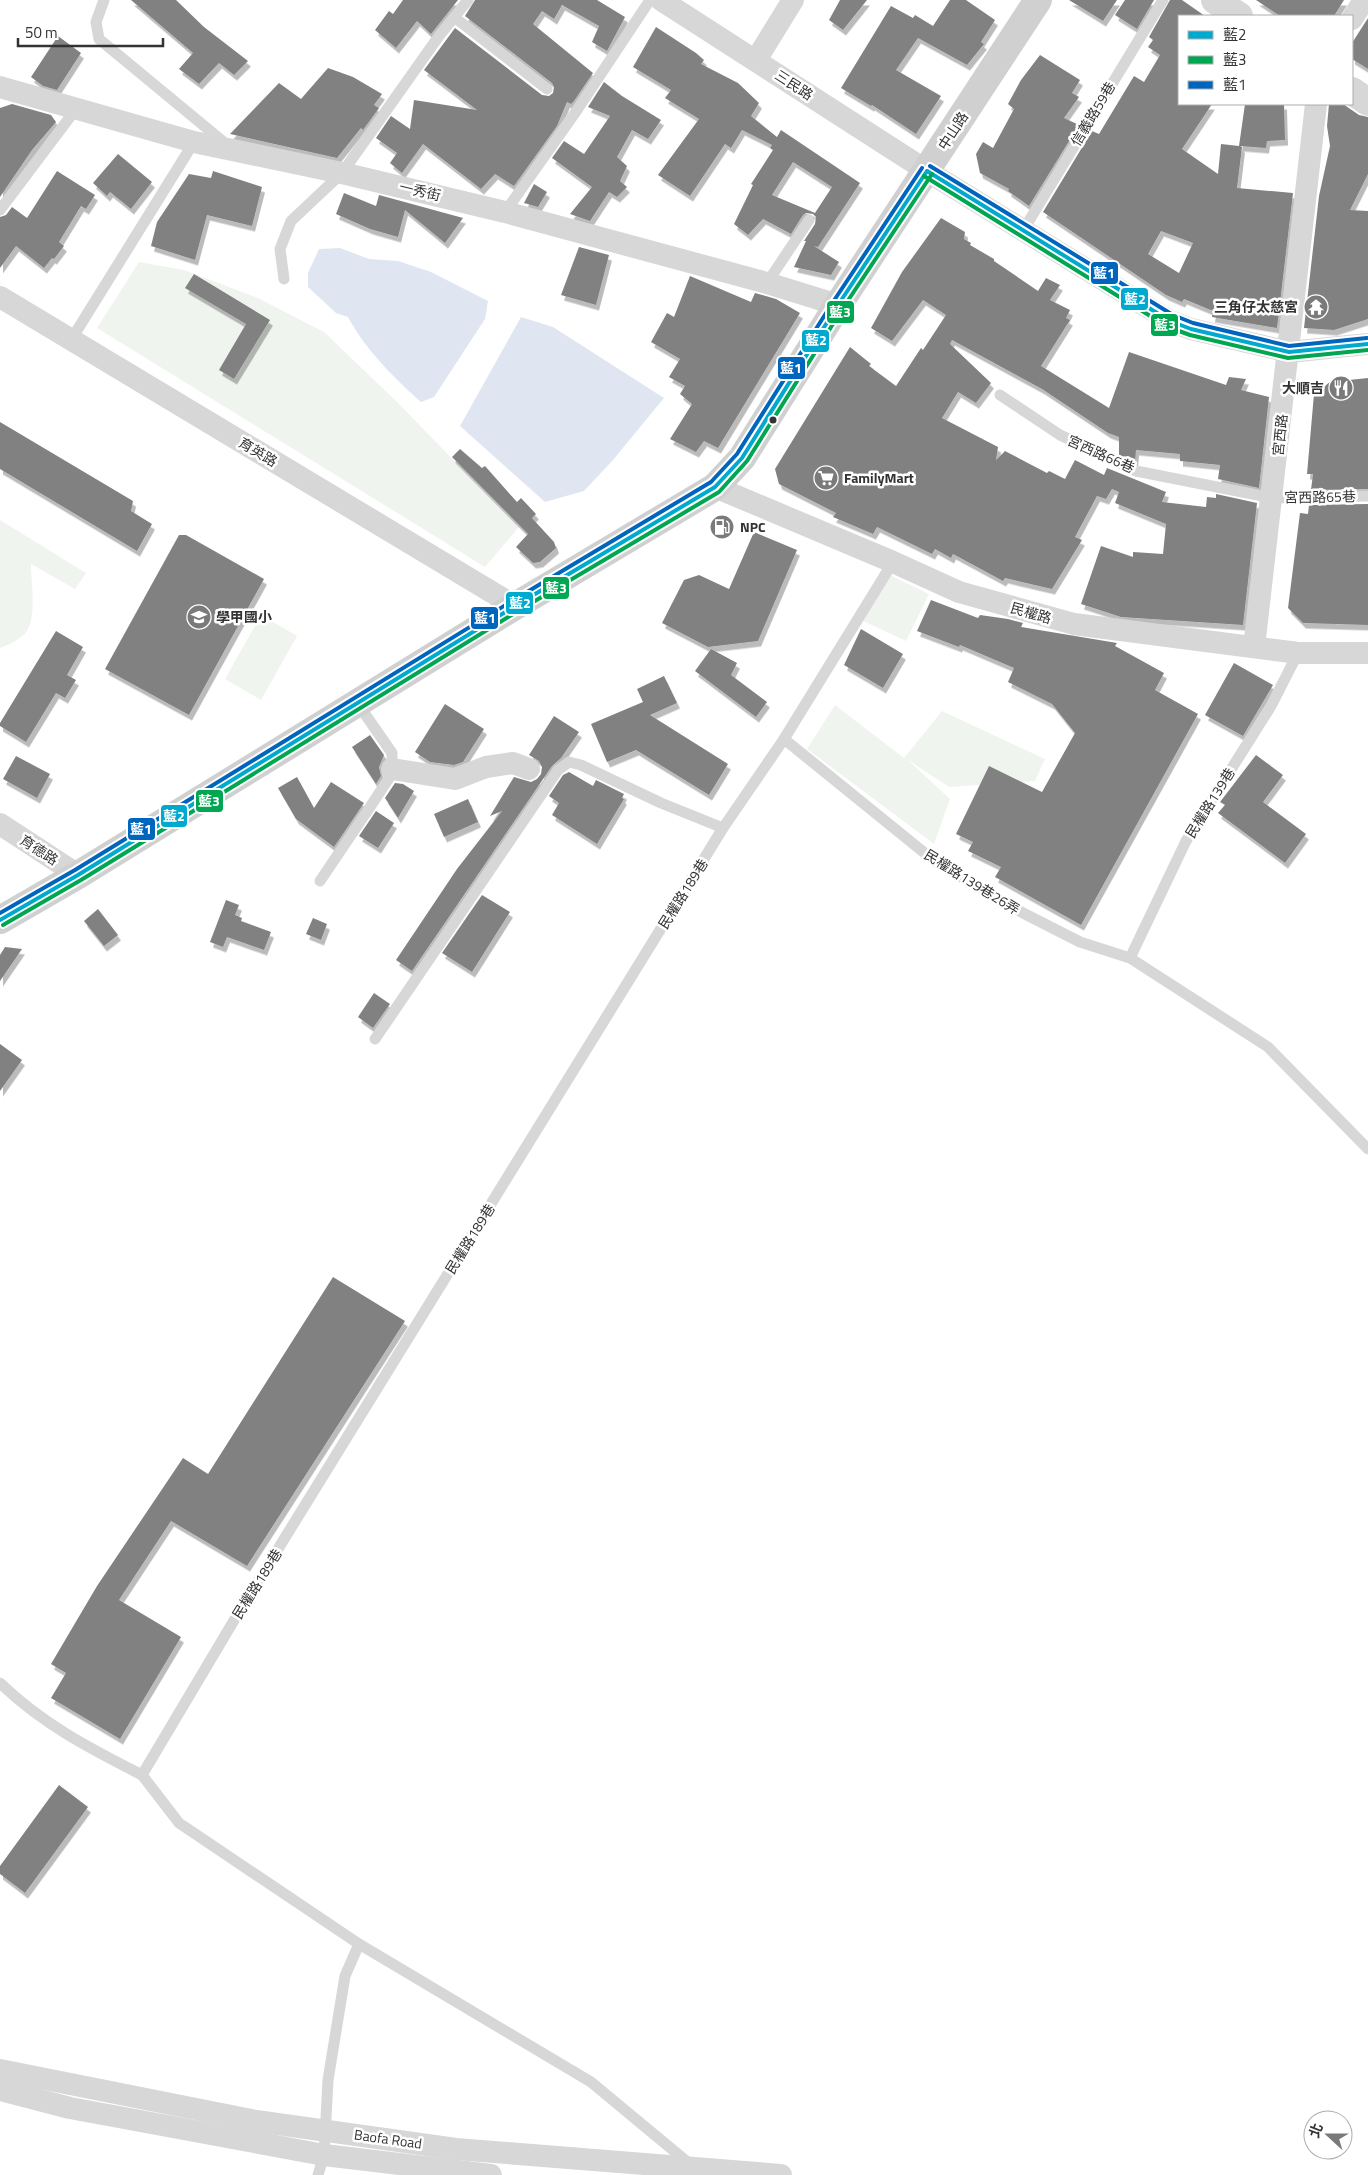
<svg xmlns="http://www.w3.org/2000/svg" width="1368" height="2175" font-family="'Titillium Web','Noto Sans TC',sans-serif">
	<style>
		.green { fill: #f0f4ee }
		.water { fill: #dfe6f2 }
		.building { fill: #818181; fill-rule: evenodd; filter: url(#shadow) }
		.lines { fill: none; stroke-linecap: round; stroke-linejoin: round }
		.service { stroke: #d7d7d7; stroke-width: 11 }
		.minor { stroke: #d7d7d7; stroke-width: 22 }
		.tertiary { stroke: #d7d7d7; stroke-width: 28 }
		.secondary { stroke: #d0d0d0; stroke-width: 28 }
		.bus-1-casing { stroke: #fff; stroke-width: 8 }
		.bus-2-casing { stroke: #fff; stroke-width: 8 }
		.bus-3-casing { stroke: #fff; stroke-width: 8 }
		.bus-1 { stroke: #00a9ce; stroke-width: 4 }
		.bus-2 { stroke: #00a651; stroke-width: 4 }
		.bus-3 { stroke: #0065bd; stroke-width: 4 }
		.bus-dot { fill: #333; stroke: #fff; stroke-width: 2 }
		.labels { text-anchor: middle; stroke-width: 5; stroke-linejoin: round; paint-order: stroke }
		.street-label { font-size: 14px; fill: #333; stroke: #fff }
		.poi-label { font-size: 14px; font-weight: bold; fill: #333; stroke: #fff; text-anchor: start }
		.line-badge { stroke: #fff; stroke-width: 2 }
		.badge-label { font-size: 14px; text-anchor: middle; font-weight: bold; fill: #fff }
	</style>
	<defs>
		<filter id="shadow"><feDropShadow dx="3" dy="5.5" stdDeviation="0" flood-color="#0004"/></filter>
	</defs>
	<rect width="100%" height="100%" fill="#fff"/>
	<g class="green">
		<path d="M139 262 184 270 258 298 324 332 396 401 519 527 485 567 97 328Z"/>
		<path d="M0 520 86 573 75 589 31 564C31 582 37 616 27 631 22 639 8 645 0 648Z"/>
		<path d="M888 574 929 594 906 641 861 620Z"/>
		<path d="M261 615 297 636 261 700 225 679Z"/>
		<path d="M835 705 904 758 942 711 1045 759 1035 781 949 787 908 760 950 799 934 844 807 749Z"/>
	</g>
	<g class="water">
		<path d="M340 248 369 259 398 261 431 272 488 301 485 319 434 397 421 402C394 378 365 349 348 317L336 313 308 287V273L319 249Z"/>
		<path d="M521 317 553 327 664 398 613 460 584 491 545 502 460 426Z"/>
	</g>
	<g class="building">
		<path d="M131 0H176L204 27 248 61 234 75 219 63 199 84 179 69 193 53Z"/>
		<path d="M403 0H458L431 34 417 21 396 48 375 30 389 11 393 14Z"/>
		<path d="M475 0H597L625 17 607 51 592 42 599 26 562 5 554 19 542 11 533 24 593 73 574 101 571 104 567 102 557 126 514 186 495 174 481 189 423 144 402 173 390 163 397 153 376 138 391 116 410 129 414 100 477 110 424 70 455 28 542 95 549 96 553 93 554 87 552 83 465 16Z"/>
		<path d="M840 0H867L843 30 829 20Z"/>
		<path d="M950 0H966L995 20 981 42 984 44 967 65 918 38 896 70 941 96 916 134 872 105 871 106 841 88 891 6 913 18 915 15 933 26Z"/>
		<path d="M1069 0H1117L1103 21Z"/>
		<path d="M1125 0H1154L1137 29 1115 15Z"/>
		<path d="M1170 0H1182L1205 16H1179V104H1212L1182 149 1218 174 1221 144 1239 146 1245 104H1284L1285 140 1267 141 1266 148 1240 146 1242 147 1237 188 1293 193 1277 328 1212 317 1213 311 1184 299 1182 302 1166 295 1043 212 1092 131 1099 134 1134 76 1144 82 1160 55 1148 47 1153 40 1149 37ZM1161 231 1193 243 1179 273 1148 254Z"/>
		<path d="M1256 0H1344L1334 16H1280Z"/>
		<path d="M1368 18V69L1352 59V43Z"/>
		<path d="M656 27 696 53 704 60 701 64 738 83 759 103 751 116 777 137 781 130 860 183 818 247 814 246 839 262 831 275 794 267 806 241H804L815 224 816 217 813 214 806 213 803 215 791 234 763 219 748 235 734 224 753 185 751 184 773 150 770 148 772 145 742 130 731 148 725 144 690 196 658 175 699 119 665 98 671 90 633 67ZM793 162 832 187 815 213 772 195Z"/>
		<path d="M58 36 81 53 57 90 43 86 31 77Z"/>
		<path d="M1040 55 1080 80 1072 93 1079 97 1064 118 1079 125 1029 206 1008 191 1009 189 980 173 976 154 983 142 993 148 1014 109 1008 104 1021 80Z"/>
		<path d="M328 68 353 77 382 94 374 105 379 108 363 130 361 128 337 158 230 134 279 83 301 99Z"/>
		<path d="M604 82 622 96 661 120 648 139 632 130 617 157 627 166 620 181 627 187 617 197 609 192 590 221 570 214 592 187 552 158 564 141 584 154 610 116 588 107Z"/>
		<path d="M12 104 51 115 56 122 32 150 0 197V108Z"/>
		<path d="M1329 104H1343L1359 115 1368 117V174L1350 210 1368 211V319L1334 330 1304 328 1319 196 1330 146 1327 126Z"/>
		<path d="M118 154 152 182 131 209 110 192 107 196 93 183Z"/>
		<path d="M57 171 95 195 86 209 81 206 59 242 64 246 54 259 52 258 44 268 16 246 0 268V217L6 215 12 207 27 218Z"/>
		<path d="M213 171 262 187 252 226 207 215 195 260 151 246 157 222 189 174 211 178Z"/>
		<path d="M534 184 547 192 538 207 524 203Z"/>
		<path d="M344 193 376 206 379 195 463 218 445 243 405 210 398 237 370 229 336 214Z"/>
		<path d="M941 218 965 232 964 239 971 243 970 245 994 259V261L1038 291 1046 278 1060 285 1050 300 1070 310 1066 318 1070 320 1041 366 1109 408 1129 352 1226 385 1229 377 1246 379 1241 390 1269 397 1259 488 1218 479 1220 465 1180 461V454L1136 450 1135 462 1119 455V437L1108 433 1042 389 952 340 950 344 991 383 976 403 958 392 942 418 998 447 996 460 1005 451 1047 473 1049 471 1065 479 1075 460 1104 475 1107 468 1166 492 1162 502 1206 507 1207 497 1216 498V494L1257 503 1243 625 1121 617 1081 604 1101 546 1133 557V552L1163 554 1166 524 1115 503 1119 492 1112 489 1106 499 1097 496 1075 537 1082 540 1052 589 1005 578 1003 581 953 554 951 558 935 549 932 554 877 527 873 534 833 517 836 513 779 484 775 469 850 347 871 364 869 366 896 386 921 348 923 350 946 315 923 300 892 341 871 328 902 272Z"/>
		<path d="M579 247 609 255 596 305 561 295Z"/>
		<path d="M194 274 270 320 234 379 219 370 246 324 185 288Z"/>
		<path d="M690 276 751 302 755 293 776 299 800 313 718 448 704 441 696 452 670 439 692 404 680 394 685 386 669 377 680 359 651 342 667 313 674 317Z"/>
		<path d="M1368 378V489L1311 490 1313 474H1307L1314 394 1330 382Z"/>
		<path d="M0 422 133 501 131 511 152 524 137 551 0 469Z"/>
		<path d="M460 449 482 468 485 466 517 502 521 498 536 514 532 518 554 542 556 548 540 562 533 563 516 547 528 534 452 457Z"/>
		<path d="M1368 504V625L1303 623 1288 608 1300 513 1308 514 1309 505Z"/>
		<path d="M754 532 797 550 758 641 708 647 662 623 684 580 699 575 729 589Z"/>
		<path d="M179 535H186L264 579 189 715 105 669Z"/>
		<path d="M931 600 978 618 980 615 1008 619 1023 623 1021 627 1117 643 1115 646 1164 673 1155 690 1198 714 1081 925 995 877 1001 867 968 851 973 842 956 834 989 766 1042 792 1075 733 1052 704 1008 682 1014 668 960 645 959 647 917 631Z"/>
		<path d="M861 629 903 654 883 688 844 665Z"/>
		<path d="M56 631 83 647 67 675 76 680 65 698 56 693 26 742 0 726V723Z"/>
		<path d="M711 649 737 663 731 675 767 702 756 717 695 671Z"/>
		<path d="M1234 663 1273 685 1243 736 1205 715Z"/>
		<path d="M664 676 677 703 650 715 728 764 709 795 636 750 607 762 591 724 643 702 637 689Z"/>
		<path d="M445 704 484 729 463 762 454 765 430 762 415 752Z"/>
		<path d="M554 716 579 732 561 758 552 766 412 971 396 960 457 869 502 811 490 816 514 777 531 782 537 779 541 774 542 767 539 761 529 755Z"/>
		<path d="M370 735 384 755 379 767 381 776 376 784 352 747Z"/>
		<path d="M1256 755 1283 775 1263 802 1306 834 1285 863 1218 813 1225 805 1220 802Z"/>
		<path d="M16 756 50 774 37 798 3 779Z"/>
		<path d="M569 772 593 786 596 780 624 794 622 798 624 799 597 844 552 815 559 803 549 796 563 775Z"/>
		<path d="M297 777 314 808 331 782 364 803 334 847 296 819 278 788Z"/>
		<path d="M395 783 403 784 414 791 398 818 385 798Z"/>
		<path d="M468 799 478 822 444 837 434 814Z"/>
		<path d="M376 811 394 823 378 848 359 836Z"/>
		<path d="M482 895 510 912 472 972 442 953Z"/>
		<path d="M226 900 239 905 235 915 242 918 241 921 271 932 264 950 227 937 223 947 210 942Z"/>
		<path d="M98 909 118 935 104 946 84 921Z"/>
		<path d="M313 918 327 924 321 940 306 934Z"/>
		<path d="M5 947 22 949 0 981V955Z"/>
		<path d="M374 993 390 1004 373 1028 358 1017Z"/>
		<path d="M0 1044 22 1060 0 1091Z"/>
		<path d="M333 1277 405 1321 247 1566 171 1521 119 1600 181 1637 120 1739 51 1698 66 1673 51 1664 97 1586 183 1458 208 1474Z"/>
		<path d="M59 1785 88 1807 25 1893 0 1874V1866Z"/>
	</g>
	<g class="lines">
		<g class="service">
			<path d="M104 0 96 22 99 39 226 144"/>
			<path d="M454 17 547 89"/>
			<path d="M0 210 76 109"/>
			<path d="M505 212 577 110 650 0"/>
			<path d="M1024 229 1163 0"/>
			<path d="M284 279 280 249 291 221 342 173 439 36 468 0"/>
			<path d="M767 283 809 220"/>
			<path d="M71 340 194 142"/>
			<path d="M1000 395 1060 435 1136 471 1273 498 1368 496"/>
			<path d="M784 739 937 863 1023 913 1080 942 1130 958 1268 1047 1368 1149"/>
			<path d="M320 881 372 804 391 775 392 769V753L358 704"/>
			<path d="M1130 958 1186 841 1271 706 1298 653"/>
			<path d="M375 1039 558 770 569 762 581 765 661 803 723 828"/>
			<path d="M0 1683C42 1724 91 1749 142 1775L236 1617 723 828 784 739 893 562"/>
			<path d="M142 1775 179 1823 359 1944 591 2082 691 2165"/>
			<path d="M318 2175 324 2155 328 2080 345 1976 359 1944"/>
		</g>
		<g class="minor">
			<path d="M661 0 927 171 1170 321 1191 329 1289 352 1368 344"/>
			<path d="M1352 19 1364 0"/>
			<path d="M756 60 793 0"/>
			<path d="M0 87 194 142 342 173 505 212 767 283 838 305"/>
			<path d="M0 297 515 606"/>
			<path d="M715 487 893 562 959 592 1074 624 1298 653H1368"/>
			<path d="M1254 647 1316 104"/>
			<path d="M392 769 455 779 486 767 513 763 529 769"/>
			<path d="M0 824 78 875"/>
			<path d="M0 2070 256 2121 456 2149 781 2175"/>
			<path d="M0 2090 70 2108 324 2155 491 2175"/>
		</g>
		<g class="tertiary">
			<path d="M1215 0 1239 16"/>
			<path d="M1352 91 1368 102"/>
		</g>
		<path class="secondary" d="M0 920 78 875 515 606 715 487 742 458 838 305 1038 0"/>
		<defs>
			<g id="bus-1">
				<path d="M927 171 1170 321 1191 329 1289 352 1368 344"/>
				<path d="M0 920 78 875 515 606 715 487 742 458 838 305 927 171"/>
			</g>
			<g id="bus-2">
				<path d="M924 176 1168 327 1190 335 1288 358 1368 350"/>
				<path d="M3 925 81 880 518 611 719 492 747 461 843 308 932 174"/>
			</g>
			<g id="bus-3">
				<path d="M930 166 1173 315 1193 323 1289 346 1367 338"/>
				<path d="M0 913 75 870 512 601 711 482 737 454 833 302 922 168"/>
			</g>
		</defs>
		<use href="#bus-1" class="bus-1-casing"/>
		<use href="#bus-2" class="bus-2-casing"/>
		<use href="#bus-3" class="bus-3-casing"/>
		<use href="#bus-1" class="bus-1"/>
		<use href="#bus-2" class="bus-2"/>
		<use href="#bus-3" class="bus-3"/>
	</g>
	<defs>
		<symbol id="temple-disc" viewBox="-11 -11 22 22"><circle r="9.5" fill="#7a7a7a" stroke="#fff"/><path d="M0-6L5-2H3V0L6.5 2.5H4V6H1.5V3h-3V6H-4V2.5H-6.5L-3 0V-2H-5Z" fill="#fff"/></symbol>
		<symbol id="restaurant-disc" viewBox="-11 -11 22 22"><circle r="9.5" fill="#7a7a7a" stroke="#fff"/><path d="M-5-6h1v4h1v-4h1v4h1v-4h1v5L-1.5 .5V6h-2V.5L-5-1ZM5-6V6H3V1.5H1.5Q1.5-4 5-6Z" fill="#fff"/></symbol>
		<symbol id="supermarket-disc" viewBox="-11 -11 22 22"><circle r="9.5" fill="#7a7a7a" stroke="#fff"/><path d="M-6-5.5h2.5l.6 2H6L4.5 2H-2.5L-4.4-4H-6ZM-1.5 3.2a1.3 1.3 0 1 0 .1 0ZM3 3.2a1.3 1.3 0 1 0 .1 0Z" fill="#fff"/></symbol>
		<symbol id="fuel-disc" viewBox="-11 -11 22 22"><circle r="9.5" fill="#7a7a7a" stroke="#fff"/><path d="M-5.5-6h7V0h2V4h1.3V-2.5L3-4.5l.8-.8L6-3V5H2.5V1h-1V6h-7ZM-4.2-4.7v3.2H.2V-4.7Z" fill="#fff"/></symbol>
		<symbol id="school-disc" viewBox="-11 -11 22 22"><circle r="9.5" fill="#7a7a7a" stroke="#fff"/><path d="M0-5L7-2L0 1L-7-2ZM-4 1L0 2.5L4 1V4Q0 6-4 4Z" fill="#fff"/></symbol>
	</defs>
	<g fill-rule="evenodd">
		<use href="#temple-disc" x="1302" y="293" width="28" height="28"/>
		<use href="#restaurant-disc" x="1327" y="374" width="28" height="28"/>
		<use href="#supermarket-disc" x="812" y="464" width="28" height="28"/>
		<use href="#fuel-disc" x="708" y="513" width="28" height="28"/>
		<use href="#school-disc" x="185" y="603" width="28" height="28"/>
	</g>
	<circle class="bus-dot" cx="773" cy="420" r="4.5"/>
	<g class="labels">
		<g class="street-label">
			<text transform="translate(794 85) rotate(33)" y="5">三民路</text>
			<text transform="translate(1093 114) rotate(-59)" y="5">信義路59巷</text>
			<text transform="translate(953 131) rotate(-57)" y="5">中山路</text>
			<text transform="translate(420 191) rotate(13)" y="5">一秀街</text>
			<text transform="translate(1280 435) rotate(-84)" y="5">宮西路</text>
			<text transform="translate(258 452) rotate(31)" y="5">育英路</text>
			<text transform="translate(1101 454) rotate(24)" y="5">宮西路66巷</text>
			<text transform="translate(1320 497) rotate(-1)" y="5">宮西路65巷</text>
			<text transform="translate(1031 613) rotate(16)" y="5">民權路</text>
			<text transform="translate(1210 803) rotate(-58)" y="5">民權路139巷</text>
			<text transform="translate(39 850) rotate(33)" y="5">育德路</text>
			<text transform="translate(972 882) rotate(32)" y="5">民權路139巷26弄</text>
			<text transform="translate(683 894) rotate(-58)" y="5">民權路189巷</text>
			<text transform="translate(470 1239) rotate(-58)" y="5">民權路189巷</text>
			<text transform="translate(257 1584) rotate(-58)" y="5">民權路189巷</text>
			<text transform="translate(388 2139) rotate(8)" y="5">Baofa Road</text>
		</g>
		<g class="poi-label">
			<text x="1298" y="312" text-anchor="end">三角仔太慈宮</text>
			<text x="1324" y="393" text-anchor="end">大順吉</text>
			<text x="844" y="483">FamilyMart</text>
			<text x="740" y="532">NPC</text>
			<text x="216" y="622">學甲國小</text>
		</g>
	</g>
	<g class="line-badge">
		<rect x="1090" y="261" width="29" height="24" rx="5" fill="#0065bd"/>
		<rect x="1120" y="287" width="29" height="24" rx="5" fill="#00a9ce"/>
		<rect x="826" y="300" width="29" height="24" rx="5" fill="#00a651"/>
		<rect x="1150" y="313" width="29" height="24" rx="5" fill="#00a651"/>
		<rect x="801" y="329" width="29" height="24" rx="5" fill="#00a9ce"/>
		<rect x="777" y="356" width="29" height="24" rx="5" fill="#0065bd"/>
		<rect x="542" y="576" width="28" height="24" rx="5" fill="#00a651"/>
		<rect x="505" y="591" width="29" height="24" rx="5" fill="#00a9ce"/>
		<rect x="470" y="606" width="29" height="24" rx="5" fill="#0065bd"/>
		<rect x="195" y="789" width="29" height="24" rx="5" fill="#00a651"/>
		<rect x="160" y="804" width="28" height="24" rx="5" fill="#00a9ce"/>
		<rect x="127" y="817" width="29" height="24" rx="5" fill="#0065bd"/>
	</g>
	<g class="badge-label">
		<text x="1104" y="278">藍1</text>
		<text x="1135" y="304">藍2</text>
		<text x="840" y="317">藍3</text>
		<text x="1165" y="330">藍3</text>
		<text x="816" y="345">藍2</text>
		<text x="791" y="373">藍1</text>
		<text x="556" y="593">藍3</text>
		<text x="520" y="608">藍2</text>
		<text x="485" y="623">藍1</text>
		<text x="209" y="806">藍3</text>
		<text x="174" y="821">藍2</text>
		<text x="141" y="834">藍1</text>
	</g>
	<rect x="1178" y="15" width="175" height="90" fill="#ffffff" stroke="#adadad"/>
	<rect x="1188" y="31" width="25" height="8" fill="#00a9ce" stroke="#adadad"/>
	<text x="1223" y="40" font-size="15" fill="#333333">藍2</text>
	<rect x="1188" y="56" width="25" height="8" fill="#00a651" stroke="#adadad"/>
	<text x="1223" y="65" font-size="15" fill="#333333">藍3</text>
	<rect x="1188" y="81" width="25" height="8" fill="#0065bd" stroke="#adadad"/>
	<text x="1223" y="90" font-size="15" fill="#333333">藍1</text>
	<g transform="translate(1328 2135) rotate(291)"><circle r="24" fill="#ffffff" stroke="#adadad"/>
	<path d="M0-4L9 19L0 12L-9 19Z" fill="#7a7a7a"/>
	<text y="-8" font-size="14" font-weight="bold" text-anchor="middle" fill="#333333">北</text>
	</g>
	<path d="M18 38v8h145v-8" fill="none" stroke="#333333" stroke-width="2.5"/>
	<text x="25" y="38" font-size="15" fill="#333333" stroke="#ffffff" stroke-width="4" paint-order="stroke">50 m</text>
</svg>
